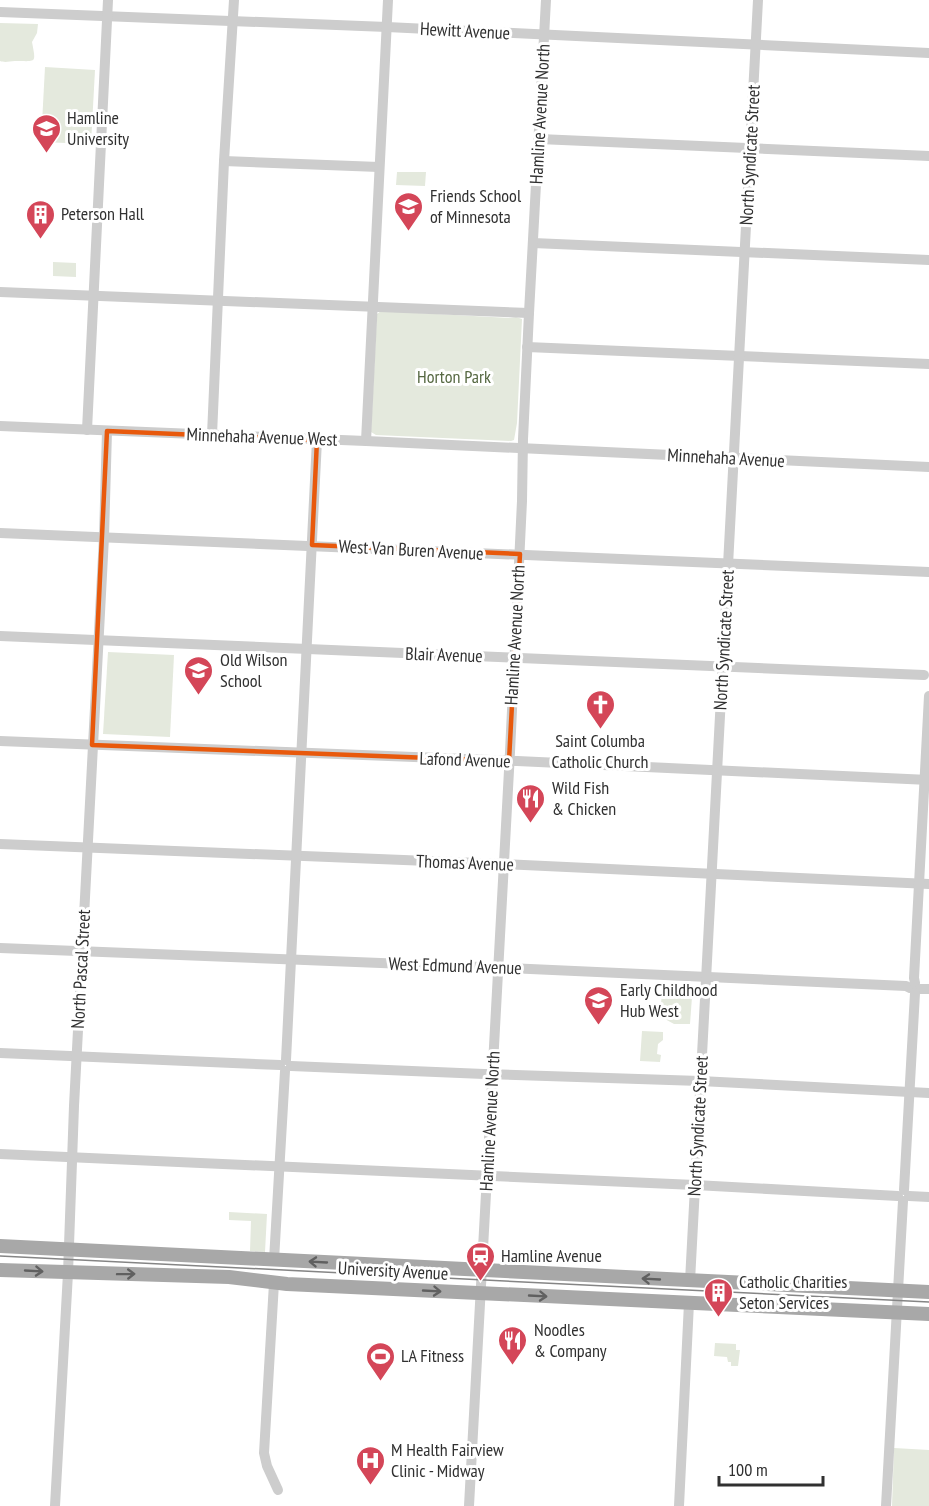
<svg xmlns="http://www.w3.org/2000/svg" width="929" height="1506" font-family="'PT Sans Narrow',sans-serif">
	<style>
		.green { fill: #e4e9dd }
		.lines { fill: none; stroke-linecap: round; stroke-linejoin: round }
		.minor { stroke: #cdcdcd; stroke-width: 10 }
		.major { stroke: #a8a8a8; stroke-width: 14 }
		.tram { stroke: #858585; stroke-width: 1.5 }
		.oneway { stroke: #606060 }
		.marked { fill: none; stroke: #e8590c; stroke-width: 4.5; stroke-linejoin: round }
		.labels { text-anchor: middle; stroke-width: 6; stroke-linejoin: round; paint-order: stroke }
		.street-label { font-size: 18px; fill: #303030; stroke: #fff }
		.poi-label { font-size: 18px; fill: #303030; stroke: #fff; text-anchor: start }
		.park-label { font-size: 18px; fill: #566842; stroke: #fff }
	</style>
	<rect width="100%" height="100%" fill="#fff"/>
	<g class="green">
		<path d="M0 23 38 24 37 33 32 42C36 64 37 61 15 61 9 61 6 63 0 61Z"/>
		<path d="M45 67 95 70 91 144 41 142Z"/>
		<path d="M397 172H426L425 186 396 185Z"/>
		<path d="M53 262 76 263V277L53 276Z"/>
		<path d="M381 311 510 318 516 317 522 319 517 423 514 440 511 441 376 435 371 432 377 314Z"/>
		<path d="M108 652 174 655 170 737 103 734Z"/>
		<path d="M662 992 688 994 692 997 690 1024H674L663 1018 661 1004Z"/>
		<path d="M642 1031 663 1032V1040L658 1044 657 1054 661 1055 660 1062 640 1061Z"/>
		<path d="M229 1212 267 1214 265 1252 250 1251 251 1221 229 1220Z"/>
		<path d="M715 1343 736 1344V1350H740L738 1366H731V1362H728L727 1357 714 1356Z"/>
		<path d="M894 1448 929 1450V1506H892Z"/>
	</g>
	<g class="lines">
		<g class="minor">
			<path d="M0 12 387 27 929 53"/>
			<path d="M539 139 929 156"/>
			<path d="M224 161 379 167"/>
			<path d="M533 243 929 260"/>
			<path d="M0 292 529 313"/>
			<path d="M527 347 929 364"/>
			<path d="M0 426 366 441 929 467"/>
			<path d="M87 430 108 0"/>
			<path d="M212 435 224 161 234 0"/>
			<path d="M366 441 388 0"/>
			<path d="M0 533 929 572"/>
			<path d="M0 636 924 675"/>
			<path d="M0 741 517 761 929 780"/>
			<path d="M0 844 503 864 929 884"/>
			<path d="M0 948 507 968 906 986 910 988"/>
			<path d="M915 983 914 978 929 696"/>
			<path d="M920 989H929"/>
			<path d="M0 1053 280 1065"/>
			<path d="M286 1060 317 440"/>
			<path d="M291 1066 484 1074 700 1081 929 1093"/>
			<path d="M0 1154 695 1185 898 1196"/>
			<path d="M904 1190 915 993"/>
			<path d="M909 1196 929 1197"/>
			<path d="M274 1260 285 1071"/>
			<path d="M690 1281 758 0"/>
			<path d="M274 1283 264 1453 267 1466 278 1490"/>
			<path d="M55 1506 68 1273 74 1106 104 537 107 431"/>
			<path d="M469 1506 510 752 522 501 523 439 529 313 546 0"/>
			<path d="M679 1506 689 1303"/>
			<path d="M886 1506 903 1201"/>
		</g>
		<g class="major">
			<path d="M0 1246 929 1292"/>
			<path d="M0 1270 229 1277 287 1284 929 1314"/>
		</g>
		<path class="tram" d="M0 1256 929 1302"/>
	</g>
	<defs><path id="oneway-shaft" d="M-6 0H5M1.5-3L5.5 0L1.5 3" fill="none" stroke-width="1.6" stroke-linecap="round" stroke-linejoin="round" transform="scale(1.5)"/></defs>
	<g class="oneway">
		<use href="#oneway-shaft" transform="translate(318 1262) rotate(-177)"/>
		<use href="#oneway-shaft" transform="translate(34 1271) rotate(3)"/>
		<use href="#oneway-shaft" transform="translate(126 1274) rotate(-1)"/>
		<use href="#oneway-shaft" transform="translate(651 1279) rotate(-177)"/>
		<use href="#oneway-shaft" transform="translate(432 1291) rotate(3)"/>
		<use href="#oneway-shaft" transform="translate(538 1296) rotate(3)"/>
	</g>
	<path class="marked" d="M107 431 317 440 312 545 520 554 509 761 92 745Z"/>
	<defs>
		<symbol id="university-pin" viewBox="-11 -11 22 30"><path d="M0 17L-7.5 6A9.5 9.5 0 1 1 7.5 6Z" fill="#d44658" stroke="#fff"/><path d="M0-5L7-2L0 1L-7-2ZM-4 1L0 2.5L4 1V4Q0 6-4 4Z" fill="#fff"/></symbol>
		<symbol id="school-pin" viewBox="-11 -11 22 30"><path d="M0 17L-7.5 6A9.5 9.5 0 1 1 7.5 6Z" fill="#d44658" stroke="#fff"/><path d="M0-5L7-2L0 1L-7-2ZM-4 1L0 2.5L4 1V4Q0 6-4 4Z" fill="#fff"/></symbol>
		<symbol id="building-pin" viewBox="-11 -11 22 30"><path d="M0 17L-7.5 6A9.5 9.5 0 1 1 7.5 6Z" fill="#d44658" stroke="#fff"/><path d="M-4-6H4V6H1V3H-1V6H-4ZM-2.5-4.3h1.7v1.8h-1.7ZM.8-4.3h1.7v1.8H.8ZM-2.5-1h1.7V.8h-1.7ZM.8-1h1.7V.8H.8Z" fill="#fff"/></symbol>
		<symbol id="church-pin" viewBox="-11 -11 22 30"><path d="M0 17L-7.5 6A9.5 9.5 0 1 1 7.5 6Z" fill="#d44658" stroke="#fff"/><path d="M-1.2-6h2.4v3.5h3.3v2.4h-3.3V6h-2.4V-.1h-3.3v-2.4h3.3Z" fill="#fff"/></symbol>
		<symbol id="restaurant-pin" viewBox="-11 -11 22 30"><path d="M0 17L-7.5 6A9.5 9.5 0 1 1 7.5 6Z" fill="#d44658" stroke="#fff"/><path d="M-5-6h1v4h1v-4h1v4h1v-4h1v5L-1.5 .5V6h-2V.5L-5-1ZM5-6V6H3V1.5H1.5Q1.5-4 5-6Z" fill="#fff"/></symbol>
		<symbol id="station-pin" viewBox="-11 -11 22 30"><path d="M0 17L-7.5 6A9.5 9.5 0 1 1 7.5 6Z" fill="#d44658" stroke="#fff"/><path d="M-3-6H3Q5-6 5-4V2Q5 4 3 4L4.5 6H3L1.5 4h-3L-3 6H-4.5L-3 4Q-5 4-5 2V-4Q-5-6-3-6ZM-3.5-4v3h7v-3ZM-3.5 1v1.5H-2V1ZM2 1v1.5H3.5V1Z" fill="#fff"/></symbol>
		<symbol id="stadium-pin" viewBox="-11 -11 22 30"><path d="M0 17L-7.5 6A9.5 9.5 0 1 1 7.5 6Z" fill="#d44658" stroke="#fff"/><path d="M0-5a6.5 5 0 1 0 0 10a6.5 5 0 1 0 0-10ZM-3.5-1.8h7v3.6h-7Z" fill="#fff"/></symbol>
		<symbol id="hospital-pin" viewBox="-11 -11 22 30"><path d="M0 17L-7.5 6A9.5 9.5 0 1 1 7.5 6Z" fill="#d44658" stroke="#fff"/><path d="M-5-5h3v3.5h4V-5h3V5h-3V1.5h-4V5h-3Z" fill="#fff"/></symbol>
	</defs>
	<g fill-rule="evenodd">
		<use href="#university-pin" x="30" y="112" width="33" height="45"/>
		<use href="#school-pin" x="392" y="190" width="33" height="45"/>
		<use href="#building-pin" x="24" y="198" width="33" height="45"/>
		<use href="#school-pin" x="182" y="654" width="33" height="45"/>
		<use href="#church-pin" x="584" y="688" width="33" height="45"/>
		<use href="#restaurant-pin" x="514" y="782" width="33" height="45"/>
		<use href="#school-pin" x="582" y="984" width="33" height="45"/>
		<use href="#station-pin" x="464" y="1240" width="33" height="45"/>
		<use href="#building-pin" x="702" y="1276" width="33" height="45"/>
		<use href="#restaurant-pin" x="496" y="1324" width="33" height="45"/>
		<use href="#stadium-pin" x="364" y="1340" width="33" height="45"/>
		<use href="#hospital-pin" x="354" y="1444" width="33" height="45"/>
	</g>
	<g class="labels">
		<g class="street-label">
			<text transform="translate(465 31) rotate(3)" y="6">Hewitt Avenue</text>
			<text transform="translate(540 114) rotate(-87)" y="6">Hamline Avenue North</text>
			<text transform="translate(750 155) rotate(-87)" y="6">North Syndicate Street</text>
			<text transform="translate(262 437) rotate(2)" y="6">Minnehaha Avenue West</text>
			<text transform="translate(726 458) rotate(3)" y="6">Minnehaha Avenue</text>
			<text transform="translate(411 550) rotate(3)" y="6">West Van Buren Avenue</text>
			<text transform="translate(515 635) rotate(-87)" y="6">Hamline Avenue North</text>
			<text transform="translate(724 640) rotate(-87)" y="6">North Syndicate Street</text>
			<text transform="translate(444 655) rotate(2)" y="6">Blair Avenue</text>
			<text transform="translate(465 760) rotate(2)" y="6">Lafond Avenue</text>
			<text transform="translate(465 863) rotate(2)" y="6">Thomas Avenue</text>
			<text transform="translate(455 966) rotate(2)" y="6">West Edmund Avenue</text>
			<text transform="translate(81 969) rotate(-87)" y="6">North Pascal Street</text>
			<text transform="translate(490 1121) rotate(-87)" y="6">Hamline Avenue North</text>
			<text transform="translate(698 1126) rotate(-87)" y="6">North Syndicate Street</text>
			<text transform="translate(393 1271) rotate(3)" y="6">University Avenue</text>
		</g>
		<g class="poi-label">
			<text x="67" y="124">Hamline<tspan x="67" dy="21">University</tspan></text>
			<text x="430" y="202">Friends School<tspan x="430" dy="21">of Minnesota</tspan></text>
			<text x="61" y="220">Peterson Hall</text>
			<text x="220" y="666">Old Wilson<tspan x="220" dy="21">School</tspan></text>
			<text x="600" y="747" text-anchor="middle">Saint Columba<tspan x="600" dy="21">Catholic Church</tspan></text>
			<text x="552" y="794">Wild Fish<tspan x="552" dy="21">&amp; Chicken</tspan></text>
			<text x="620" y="996">Early Childhood<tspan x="620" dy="21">Hub West</tspan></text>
			<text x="501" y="1262">Hamline Avenue</text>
			<text x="739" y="1288">Catholic Charities<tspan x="739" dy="21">Seton Services</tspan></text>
			<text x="534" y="1336">Noodles<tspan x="534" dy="21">&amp; Company</tspan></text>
			<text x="401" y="1362">LA Fitness</text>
			<text x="391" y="1456">M Health Fairview<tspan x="391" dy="21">Clinic - Midway</tspan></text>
		</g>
		<g class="park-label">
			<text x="454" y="383">Horton Park</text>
		</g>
	</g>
	<path d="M719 1476v9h104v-9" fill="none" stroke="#303030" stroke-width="3"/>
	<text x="728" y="1476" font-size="18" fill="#303030" stroke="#ffffff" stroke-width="4.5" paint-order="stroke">100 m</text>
</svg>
